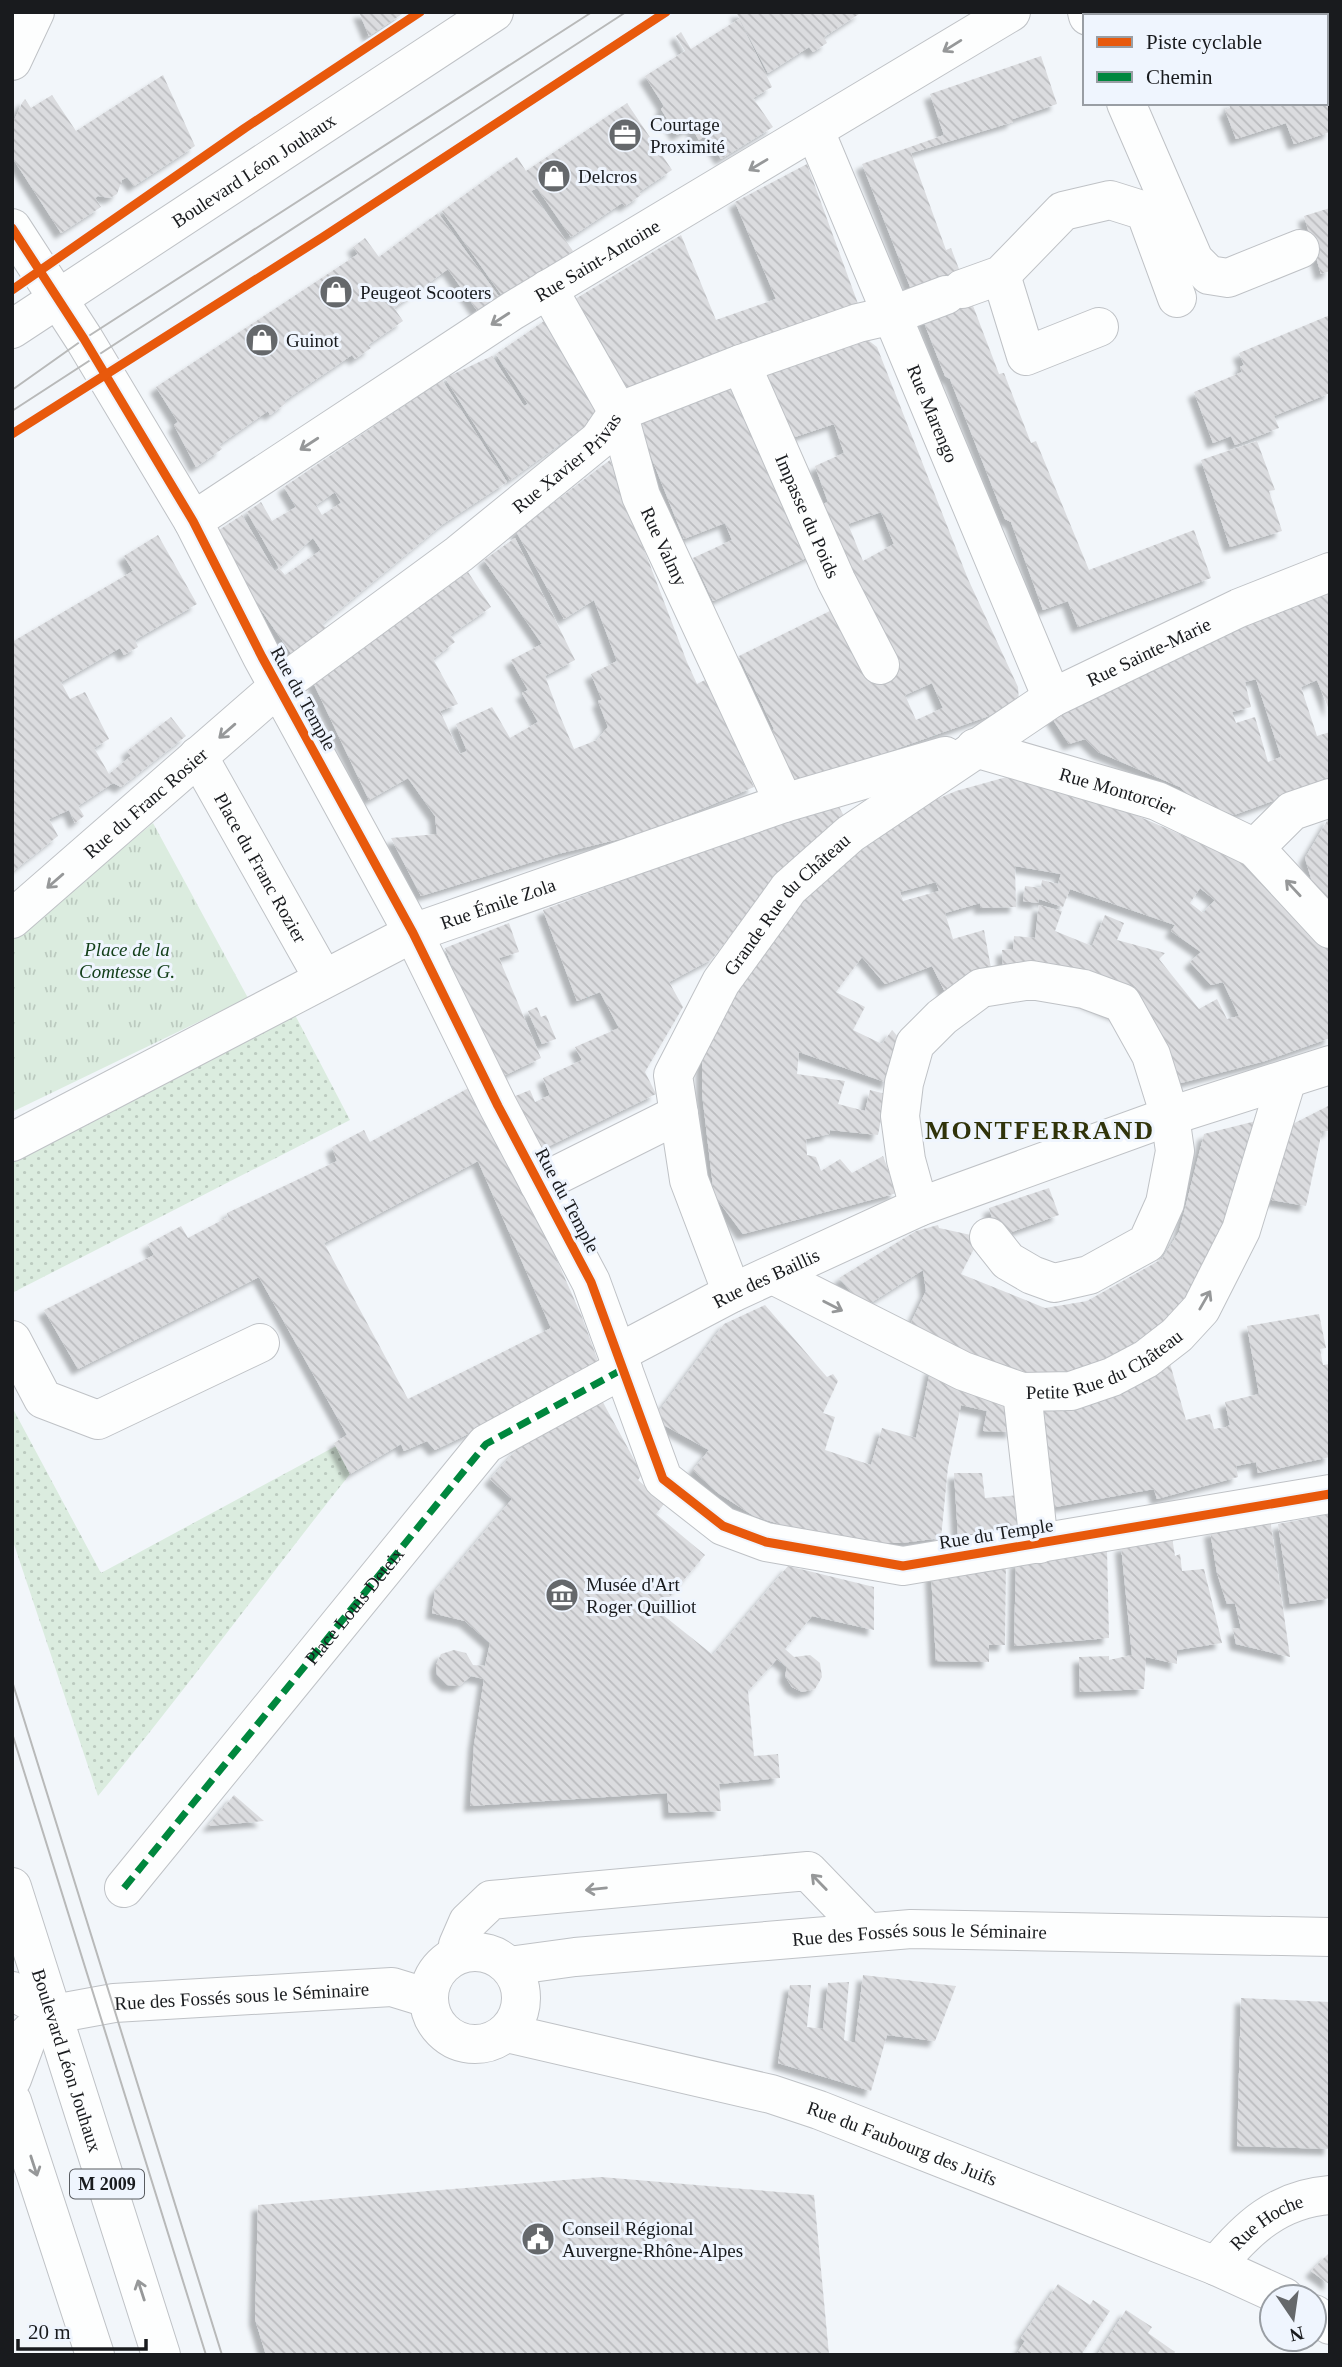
<svg xmlns="http://www.w3.org/2000/svg" width="1342" height="2367" font-family="'Times New Roman',serif">
	<style>
		.park { fill: url(#park-tufts) }
		.garden { fill: url(#garden-dots) }
		.building { fill: url(#building-back-hatch); fill-rule: evenodd; filter: url(#shadow) }
		.lines { fill: none; stroke-linecap: round; stroke-linejoin: round }
		.minor-casing { stroke: #bfc2c6; stroke-width: 40 }
		.major-casing { stroke: #bfc2c6; stroke-width: 40 }
		.minor { stroke: #fdfefe; stroke-width: 38 }
		.major { stroke: #fdfefe; stroke-width: 38 }
		.tram { stroke: #b8b9b9; stroke-width: 2 }
		.quiet { stroke: #00873e; stroke-width: 7; stroke-dasharray: 14 7; stroke-linecap: butt }
		.cycleway-casing { stroke: #eff5fe; stroke-width: 13 }
		.cycleway { stroke: #e8590c; stroke-width: 9 }
		.oneway { stroke: #969899 }
		.labels { text-anchor: middle; stroke-width: 6; stroke-linejoin: round; paint-order: stroke }
		.shield { fill: #eff5fe; stroke: #595c61; stroke-width: 2 }
		.shield-label { font-size: 18px; font-weight: bold; fill: #191b1e }
		.poi-label { font-size: 19px; fill: #191b1e; stroke: #eff5fe; text-anchor: start }
		.street-label { font-size: 19px; fill: #191b1e; stroke: #eff5fe }
		.park-label { font-size: 19px; font-style: italic; fill: #14401b; stroke: #eff5fe }
		.district-label { font-size: 26px; font-weight: bold; letter-spacing: 2px; fill: #30330a; stroke: #eff5fe }
	</style>
	<defs>
		<pattern id="park-tufts" width="24" height="20" patternUnits="userSpaceOnUse" patternTransform="scale(1.75)"><rect width="24" height="20" fill="#dbecdf"/><path d="M3 7l-1-3M5 7V3M7 7l1-3M15 17l-1-3M17 17v-4M19 17l1-3" fill="none" stroke="#bbcabf"/></pattern>
		<pattern id="garden-dots" width="8" height="8" patternUnits="userSpaceOnUse" patternTransform="scale(1.75)"><rect width="8" height="8" fill="#dbecdf"/><path d="M2 2h.1M6 6h.1" fill="none" stroke="#bbcabf" stroke-width="1.8" stroke-linecap="round"/></pattern>
		<pattern id="building-back-hatch" width="6" height="6" patternUnits="userSpaceOnUse" patternTransform="scale(1.75)"><rect width="6" height="6" fill="#dbdcdf"/><path d="M-1 5l2 2M0 0l6 6M5-1l2 2" fill="none" stroke="#bbbcbf"/></pattern>
		<filter id="shadow"><feDropShadow dx="-6" dy="6" stdDeviation="2" flood-color="#0004"/></filter>
	</defs>
	<rect width="100%" height="100%" fill="#f2f6fa"/>
	<path class="park" d="M153 823 248 998 12 1112V941Z"/>
	<g class="garden">
		<path d="M294 1013 350 1120 12 1293V1159Z"/>
		<path d="M12 1407 101 1573 336 1446 350 1474C265 1581 185 1691 98 1796L12 1538Z"/>
	</g>
	<g class="building">
		<path d="M359 12H405L369 36Z"/>
		<path d="M736 12H862L824 37 827 43 813 52 809 47 768 73Z"/>
		<path d="M1199 12H1251L1252 16H1201Z"/>
		<path d="M739 19 772 87 753 98 773 127 721 159 706 135 699 140 691 127 677 135 661 109 664 106 645 76 685 51 676 36 681 32 691 49Z"/>
		<path d="M1041 56 1057 104 1013 119V122L911 153 946 250 951 248 999 374 1004 373 1031 443 1036 441 1089 570 1194 530 1211 578 1078 627 1068 601 1043 610 1011 522 1005 519 950 379 945 376 862 164 944 135 930 94Z"/>
		<path d="M163 75 195 146 134 186 127 177 122 180 117 194 110 198 98 196 95 198 101 207 61 233 12 157V125L22 103 25 99 31 108 52 95 76 131Z"/>
		<path d="M1330 78V132L1294 144 1286 123 1236 139 1225 110 1230 108 1229 103H1326V79Z"/>
		<path d="M627 103 672 170 639 192 641 195 625 206 622 203 571 237 537 188 531 191 573 251 503 297 442 211 517 157 526 171Z"/>
		<path d="M807 164 861 312 628 392 599 337 593 340 572 301 681 235 716 320 776 299 735 202Z"/>
		<path d="M1330 208V271L1321 274 1304 216Z"/>
		<path d="M438 213 500 298 478 312 448 269 394 308 403 321 368 345 371 348 355 359 352 355 284 401 286 403 270 415 268 411 219 445 222 449 196 467 174 425 178 422 156 387 358 254 353 247 365 238 379 257Z"/>
		<path d="M553 315 608 410 510 480 445 378 492 356 524 406 528 404 496 354Z"/>
		<path d="M1330 315V393L1274 416 1279 428 1235 445 1231 436 1213 443 1194 392 1242 372 1240 367 1244 365 1239 353Z"/>
		<path d="M859 333 877 347 968 579 1018 687 1019 702 986 717 797 784 769 734 774 729 739 656 842 605 812 508 828 502 815 466 844 453 834 424 783 441 752 369ZM881 512 894 544 863 561 848 524ZM932 683 943 708 916 720 905 695Z"/>
		<path d="M442 380 507 482 443 524 322 624 329 631 293 656 250 594 216 532 242 515 275 572 279 568 285 575 321 550 313 538 279 568 247 512 261 502 272 521 296 507 284 487ZM335 492 341 503 322 515 316 505Z"/>
		<path d="M740 380 817 553 713 601 693 558 732 540 725 523 684 539 636 419Z"/>
		<path d="M1257 441 1275 490 1269 491 1282 531 1230 547 1201 460Z"/>
		<path d="M610 460 687 662 697 684 707 679 754 787 644 833 558 854 421 896 391 838 437 834 435 816 408 778 369 800 312 680 468 572 491 607 450 635 455 642 433 659 458 704 440 711 460 754 467 751 456 724 492 707 510 738 538 722 522 693 528 690 511 660 542 644 484 560 515 538 575 660 545 676 558 711 574 749 597 740 608 727 598 701 602 700 591 674 617 661 594 600 564 619 516 531Z"/>
		<path d="M158 535 197 604 135 640 138 647 124 655 120 648 61 682 70 699 85 692 109 739 94 748 109 774 131 756 127 751 171 717 186 736 121 787 113 783 78 806 84 816 75 823 69 810 49 819 58 836 12 872V697L15 695 12 692V642L133 571 124 556Z"/>
		<path d="M1330 587V712L1317 680 1301 687 1317 736 1330 732V780L1234 815 1194 799 1180 787 1098 752 1085 739 1069 744 1048 712ZM1256 679 1281 757 1268 762 1255 717 1236 723 1232 712 1251 707 1245 682Z"/>
		<path d="M1014 775 1089 795 1240 860 1330 946V1038L1265 1061 1181 1083 1160 1033 1003 967 1002 950 1013 949 1014 936 1035 938 1039 905 1062 911 1055 931 1092 946 1105 915 1124 923 1117 940 1165 953 1159 959 1199 1009 1217 999 1227 1019 1239 1016 1223 982 1211 985 1190 962 1201 952 1171 931 1175 925 1070 889 1063 907 1039 899 1038 903 1023 901 1025 886 1041 888 1042 880 1058 884 1061 874 1015 866 1016 907 980 908V903L945 913 953 939 984 930 991 968 948 998 932 966 885 984 862 957 836 992 865 1007 853 1030 882 1044 892 1030 899 1038 888 1083 799 1052 797 1074 845 1081 838 1104 865 1111 870 1090 886 1094 878 1135 830 1130 829 1134 806 1139 807 1155 816 1157 821 1171 840 1159 852 1173 883 1156 897 1193 743 1234 714 1195 702 1093V1042L793 910 839 861 914 809 956 791ZM936 882 939 891 903 901 900 892ZM1200 888 1215 900 1203 913 1190 903Z"/>
		<path d="M836 801 847 822 742 921 712 959 669 982 683 1007 645 1072 656 1094 541 1150 513 1097 530 1090 535 1102 550 1095 543 1078 582 1060 575 1047 619 1028 600 992 577 1001 543 910Z"/>
		<path d="M1330 816V913L1320 908 1305 858Z"/>
		<path d="M509 923 519 952 499 958 541 1058 501 1077 468 1008 445 948Z"/>
		<path d="M537 1007 541 1017 546 1015 556 1039 542 1044 528 1011Z"/>
		<path d="M474 1085 507 1146 582 1317 601 1369 599 1371 435 1450 427 1441 404 1451 401 1444 350 1474 334 1443 347 1435 259 1277 78 1369 44 1310 154 1255 148 1244 181 1226 188 1238 228 1217 227 1213 337 1161 332 1147 364 1130 370 1142ZM478 1161 551 1328 408 1399 324 1243Z"/>
		<path d="M1330 1105V1131H1322L1306 1206 1261 1198 1279 1131Z"/>
		<path d="M1256 1121 1219 1254 1160 1338 1084 1372 1027 1374 1008 1371 908 1329 926 1291 923 1270 864 1307 839 1278 916 1231 938 1225 939 1228 980 1237 961 1274 1045 1308 1087 1301 1162 1259 1179 1232 1204 1134Z"/>
		<path d="M1049 1188 1059 1215 998 1237 989 1208Z"/>
		<path d="M765 1305 827 1377 833 1374 838 1381 823 1413 835 1417 825 1450 871 1465 882 1428 916 1438 931 1367 1004 1392 1013 1432 983 1431 987 1411 961 1405 948 1467 941 1538 901 1543H859L801 1531 754 1516 718 1493 693 1470 709 1450 653 1419 724 1324Z"/>
		<path d="M1319 1314 1326 1348 1320 1349 1323 1365 1330 1364V1457L1258 1473 1256 1462 1236 1466 1238 1477 1157 1499 1154 1489 1050 1508 1033 1407 1167 1353 1186 1420 1210 1414 1214 1429 1226 1427 1230 1425 1225 1402 1259 1394 1247 1326Z"/>
		<path d="M599 1395 642 1474 638 1480 664 1504 656 1514 705 1555 661 1607 656 1603 653 1607 713 1655 788 1566 874 1587V1630L812 1616 785 1649 794 1657 810 1655 820 1663 822 1677 815 1689 802 1692 792 1687 785 1676 787 1667 777 1659 748 1691 754 1756 778 1754 780 1778 719 1784 721 1811 669 1813 667 1793 470 1806 474 1745 484 1679 471 1676 459 1686 447 1685 437 1675 436 1665 441 1654 454 1650 466 1653 473 1665 485 1666 490 1643 465 1621 432 1613 435 1591 512 1499 490 1479 535 1429Z"/>
		<path d="M954 1473H982L985 1498 1020 1495 1024 1528 958 1536Z"/>
		<path d="M1330 1514V1598L1290 1604 1278 1524Z"/>
		<path d="M1271 1520V1525L1290 1657 1236 1644 1233 1629 1241 1628 1235 1603 1227 1604 1217 1573 1210 1531Z"/>
		<path d="M1172 1537 1175 1556 1180 1554 1182 1571 1204 1569 1222 1643 1177 1650V1664L1146 1657 1144 1689 1080 1692 1079 1657 1109 1656V1660L1132 1655 1121 1546Z"/>
		<path d="M1107 1549 1109 1638 1014 1646 1016 1561Z"/>
		<path d="M1006 1562 1005 1645H989V1662L936 1661 931 1573Z"/>
		<path d="M234 1795 264 1821 208 1826Z"/>
		<path d="M863 1975 956 1986 935 2041 887 2035 871 2091 778 2063 790 1985H811L807 2027 823 2029 828 1983 849 1982 844 2040 855 2043Z"/>
		<path d="M1241 1998 1330 2002V2149L1237 2146Z"/>
		<path d="M601 2177 814 2195 829 2355H266L255 2319 258 2205Z"/>
		<path d="M1330 2252V2285L1311 2271Z"/>
		<path d="M1058 2284 1090 2305 1093 2300 1110 2311 1081 2355H1016L1025 2341 1021 2338Z"/>
		<path d="M1126 2310 1152 2327 1148 2333 1175 2352 1173 2355H1097Z"/>
	</g>
	<g class="lines">
		<defs>
			<g id="minor">
				<path d="M1087 12 1088 16"/>
				<path d="M12 61 35 12"/>
				<path d="M1126 103 1194 260 1209 275 1228 278 1300 249"/>
				<path id="s1" d="M815 131 1052 698"/>
				<path d="M12 228 84 339 193 521 262 657 413 933 498 1106 591 1282 663 1479 723 1526 766 1542 903 1566 1330 1494"/>
				<path d="M1001 275 1026 356 1099 327"/>
				<path id="s2" d="M548 289 618 412 641 496 784 803"/>
				<path d="M962 289 1001 275 1063 211 1110 200 1145 211 1177 298"/>
				<path id="s3" d="M741 364 836 580 880 665"/>
				<path id="s4" d="M193 521 512 311 1011 12"/>
				<path id="s5" d="M975 748 1157 801 1255 848 1330 929"/>
				<path id="s6" d="M198 756 323 978"/>
				<path d="M1255 848 1292 811 1330 798"/>
				<path id="s7" d="M12 919 278 687 459 554 599 440 618 412 741 364 858 323 893 315 946 295"/>
				<path id="s8" d="M12 1142 413 933 784 803 945 756"/>
				<path d="M539 1184 679 1114"/>
				<path d="M919 1207 906 1160 900 1116 904 1083 915 1044 942 1017 981 988 1031 980 1084 989 1122 1003 1151 1055 1170 1116 1175 1151 1165 1203 1147 1243 1089 1275 1054 1283 1032 1275 1008 1261 989 1237"/>
				<path id="s9" d="M773 1275 963 1371 1022 1392 1071 1391 1112 1377 1146 1359 1177 1335 1201 1309 1241 1230 1287 1079"/>
				<path id="s10" d="M732 1293 689 1180 673 1075 721 982 789 888 850 834 1052 698 1239 608 1330 572"/>
				<path d="M12 1340 43 1399 98 1420 260 1343"/>
				<path id="s11" d="M618 1353 732 1293 919 1207 1170 1116 1330 1065"/>
				<path d="M1022 1392 1039 1544"/>
				<path id="s12" d="M124 1888 486 1444 623 1369"/>
				<circle cx="475" cy="1998" r="46"/>
				<path d="M463 1952 458 1945 468 1922 491 1900 808 1871 866 1931"/>
				<path id="s13" d="M510 1966 575 1957 911 1929 1330 1937"/>
				<path id="s14" d="M54 2014 114 2003 392 1987 428 1998"/>
				<path id="s15" d="M507 2033 771 2094 819 2110 1216 2266 1284 2297"/>
				<path id="s16" d="M1216 2266C1247 2228 1278 2199 1330 2195"/>
				<path d="M1314 2314 1330 2325"/>
			</g>
			<g id="major">
				<path id="s17" d="M12 329 494 12"/>
				<path id="s18" d="M12 1887 161 2355"/>
				<path d="M12 1991 54 2014"/>
				<path d="M12 2079 29 2033 54 2014"/>
				<path d="M12 2101 95 2355"/>
			</g>
		</defs>
		<use href="#minor" class="minor-casing"/>
		<use href="#major" class="major-casing"/>
		<use href="#minor" class="minor"/>
		<use href="#major" class="major"/>
		<g class="tram">
			<path d="M12 390 84 339 592 12"/>
			<path d="M12 411 626 12"/>
			<path d="M12 1681 222 2355"/>
			<path d="M12 1733 206 2355"/>
		</g>
		<path class="quiet" d="M124 1888 486 1444 623 1369 625 1374"/>
		<defs>
			<g id="cycleway">
				<path d="M12 228 84 339 193 521 262 657 413 933 498 1106 591 1282 663 1479 723 1526 766 1542 903 1566 1330 1494"/>
				<path d="M12 290 245 128 420 12"/>
				<path d="M12 434 323 237 666 12"/>
			</g>
		</defs>
		<use href="#cycleway" class="cycleway-casing"/>
		<use href="#cycleway" class="cycleway"/>
	</g>
	<defs><path id="oneway-shaft" d="M-6 0H5M1.5-3L5.5 0L1.5 3" fill="none" stroke-width="1.6" stroke-linecap="round" stroke-linejoin="round" transform="scale(1.75)"/></defs>
	<g class="oneway">
		<use href="#oneway-shaft" transform="translate(952 46) rotate(148)"/>
		<use href="#oneway-shaft" transform="translate(758 165) rotate(149)"/>
		<use href="#oneway-shaft" transform="translate(500 319) rotate(147)"/>
		<use href="#oneway-shaft" transform="translate(309 444) rotate(147)"/>
		<use href="#oneway-shaft" transform="translate(227 731) rotate(139)"/>
		<use href="#oneway-shaft" transform="translate(55 881) rotate(139)"/>
		<use href="#oneway-shaft" transform="translate(1293 888) rotate(-133)"/>
		<use href="#oneway-shaft" transform="translate(1205 1300) rotate(-60)"/>
		<use href="#oneway-shaft" transform="translate(833 1306) rotate(27)"/>
		<use href="#oneway-shaft" transform="translate(819 1882) rotate(-134)"/>
		<use href="#oneway-shaft" transform="translate(596 1889) rotate(174)"/>
		<use href="#oneway-shaft" transform="translate(34 2166) rotate(72)"/>
		<use href="#oneway-shaft" transform="translate(141 2290) rotate(-108)"/>
	</g>
	<defs>
		<symbol id="office-disc" viewBox="-11 -11 22 22"><circle r="9.5" fill="#65686b" stroke="#eff5fe"/><path d="M-6-3h4V-5.5h4V-3h4V5H-6ZM-1-4.5V-3h2v-1.5ZM-6 0V1H6V0Z" fill="#fff"/></symbol>
		<symbol id="shop-disc" viewBox="-11 -11 22 22"><circle r="9.5" fill="#65686b" stroke="#eff5fe"/><path d="M-5-2.5h2.3a2.7 3.5 0 0 1 5.4 0H5L5.5 6h-11ZM-1.5-2.5h3a1.5 2.3 0 0 0-3 0Z" fill="#fff"/></symbol>
		<symbol id="museum-disc" viewBox="-11 -11 22 22"><circle r="9.5" fill="#65686b" stroke="#eff5fe"/><path d="M0-6L6-3V-2H-6V-3ZM-5-1h2V3h-2ZM-1-1h2V3h-2ZM3-1h2V3H3ZM-6 4H6V6H-6Z" fill="#fff"/></symbol>
		<symbol id="civic-disc" viewBox="-11 -11 22 22"><circle r="9.5" fill="#65686b" stroke="#eff5fe"/><path d="M-.6-6.5H3V-4.5H.6V-3L4-1V1h2V6H-6V1h2V-1L-.6-3ZM-1.2 2.5V6h2.4V2.5Z" fill="#fff"/></symbol>
	</defs>
	<g fill-rule="evenodd">
		<use href="#office-disc" x="606" y="116" width="38" height="38"/>
		<use href="#shop-disc" x="535" y="157" width="38" height="38"/>
		<use href="#shop-disc" x="317" y="273" width="38" height="38"/>
		<use href="#shop-disc" x="243" y="321" width="38" height="38"/>
		<use href="#museum-disc" x="543" y="1576" width="38" height="38"/>
		<use href="#civic-disc" x="519" y="2220" width="38" height="38"/>
	</g>
	<g class="labels">
		<rect class="shield" x="70" y="2169.5" width="74" height="29" rx="5"/>
		<g class="shield-label">
			<text x="107" y="2190">M 2009</text>
		</g>
		<g class="poi-label">
			<text x="650" y="131">Courtage<tspan x="650" dy="22">Proximité</tspan></text>
			<text x="578" y="183">Delcros</text>
			<text x="360" y="299">Peugeot Scooters</text>
			<text x="286" y="347">Guinot</text>
			<text x="586" y="1591">Musée d'Art<tspan x="586" dy="22">Roger Quilliot</tspan></text>
			<text x="562" y="2235">Conseil Régional<tspan x="562" dy="22">Auvergne-Rhône-Alpes</tspan></text>
		</g>
		<g class="street-label">
			<text dy="7" stroke="none"><textPath href="#s17" startOffset="289">Boulevard Léon Jouhaux</textPath></text>
			<text dy="7" stroke="none"><textPath href="#s4" startOffset="481">Rue Saint-Antoine</textPath></text>
			<text dy="7" stroke="none"><textPath href="#s1" startOffset="306">Rue Marengo</textPath></text>
			<text dy="7" stroke="none"><textPath href="#s7" startOffset="719">Rue Xavier Privas</textPath></text>
			<text dy="7" stroke="none"><textPath href="#s3" startOffset="166">Impasse du Poids</textPath></text>
			<text dy="7" stroke="none"><textPath href="#s2" startOffset="284">Rue Valmy</textPath></text>
			<text dy="7" stroke="none"><textPath href="#s10" startOffset="880">Rue Sainte-Marie</textPath></text>
			<text transform="translate(304 698) rotate(61)" y="7">Rue du Temple</text>
			<text dy="7" stroke="none"><textPath href="#s5" startOffset="149">Rue Montorcier</textPath></text>
			<text dy="7" stroke="none"><textPath href="#s7" startOffset="177">Rue du Franc Rosier</textPath></text>
			<text dy="7" stroke="none"><textPath href="#s6" startOffset="128">Place du Franc Rozier</textPath></text>
			<text dy="7" stroke="none"><textPath href="#s8" startOffset="542">Rue Émile Zola</textPath></text>
			<text dy="7" stroke="none"><textPath href="#s10" startOffset="434">Grande Rue du Château</textPath></text>
			<text transform="translate(568 1200) rotate(62)" y="7">Rue du Temple</text>
			<text dy="7" stroke="none"><textPath href="#s11" startOffset="166">Rue des Baillis</textPath></text>
			<text dy="7" stroke="none"><textPath href="#s9" startOffset="364">Petite Rue du Château</textPath></text>
			<text transform="translate(996 1533) rotate(-9)" y="7">Rue du Temple</text>
			<text dy="7" stroke="none"><textPath href="#s12" startOffset="364">Place Louis Deteix</textPath></text>
			<text dy="7" stroke="none"><textPath href="#s13" startOffset="411">Rue des Fossés sous le Séminaire</textPath></text>
			<text dy="7" stroke="none"><textPath href="#s14" startOffset="189">Rue des Fossés sous le Séminaire</textPath></text>
			<text dy="7" stroke="none"><textPath href="#s18" startOffset="182">Boulevard Léon Jouhaux</textPath></text>
			<text dy="7" stroke="none"><textPath href="#s15" startOffset="411">Rue du Faubourg des Juifs</textPath></text>
			<text dy="7" stroke="none"><textPath href="#s16" startOffset="68">Rue Hoche</textPath></text>
		</g>
		<g class="park-label">
			<text x="127" y="956">Place de la<tspan x="127" dy="22">Comtesse G.</tspan></text>
		</g>
		<g class="district-label">
			<text x="1040" y="1139">MONTFERRAND</text>
		</g>
	</g>
	<rect width="1342" height="2367" fill="none" stroke="#191b1e" stroke-width="28"/>
	<rect x="1083" y="14" width="245" height="91" fill="#eff5fe" stroke="#999ea4" stroke-width="2"/>
	<rect x="1097" y="37" width="35" height="10" fill="#e8590c" stroke="#999ea4" stroke-width="2"/>
	<text x="1146" y="49" font-size="21" fill="#191b1e">Piste cyclable</text>
	<rect x="1097" y="72" width="35" height="10" fill="#00873e" stroke="#999ea4" stroke-width="2"/>
	<text x="1146" y="84" font-size="21" fill="#191b1e">Chemin</text>
	<g transform="translate(1293 2318) rotate(167)"><circle r="33" fill="#eff5fe" stroke="#999ea4" stroke-width="2"/>
	<path d="M0-5L12 26L0 18L-12 26Z" fill="#65686b"/>
	<text y="-10" font-size="19" font-weight="bold" text-anchor="middle" fill="#191b1e">N</text>
	</g>
	<path d="M18 2339v10h128v-10" fill="none" stroke="#191b1e" stroke-width="3.5"/>
	<text x="28" y="2339" font-size="21" fill="#191b1e" stroke="#eff5fe" stroke-width="5" paint-order="stroke">20 m</text>
</svg>
